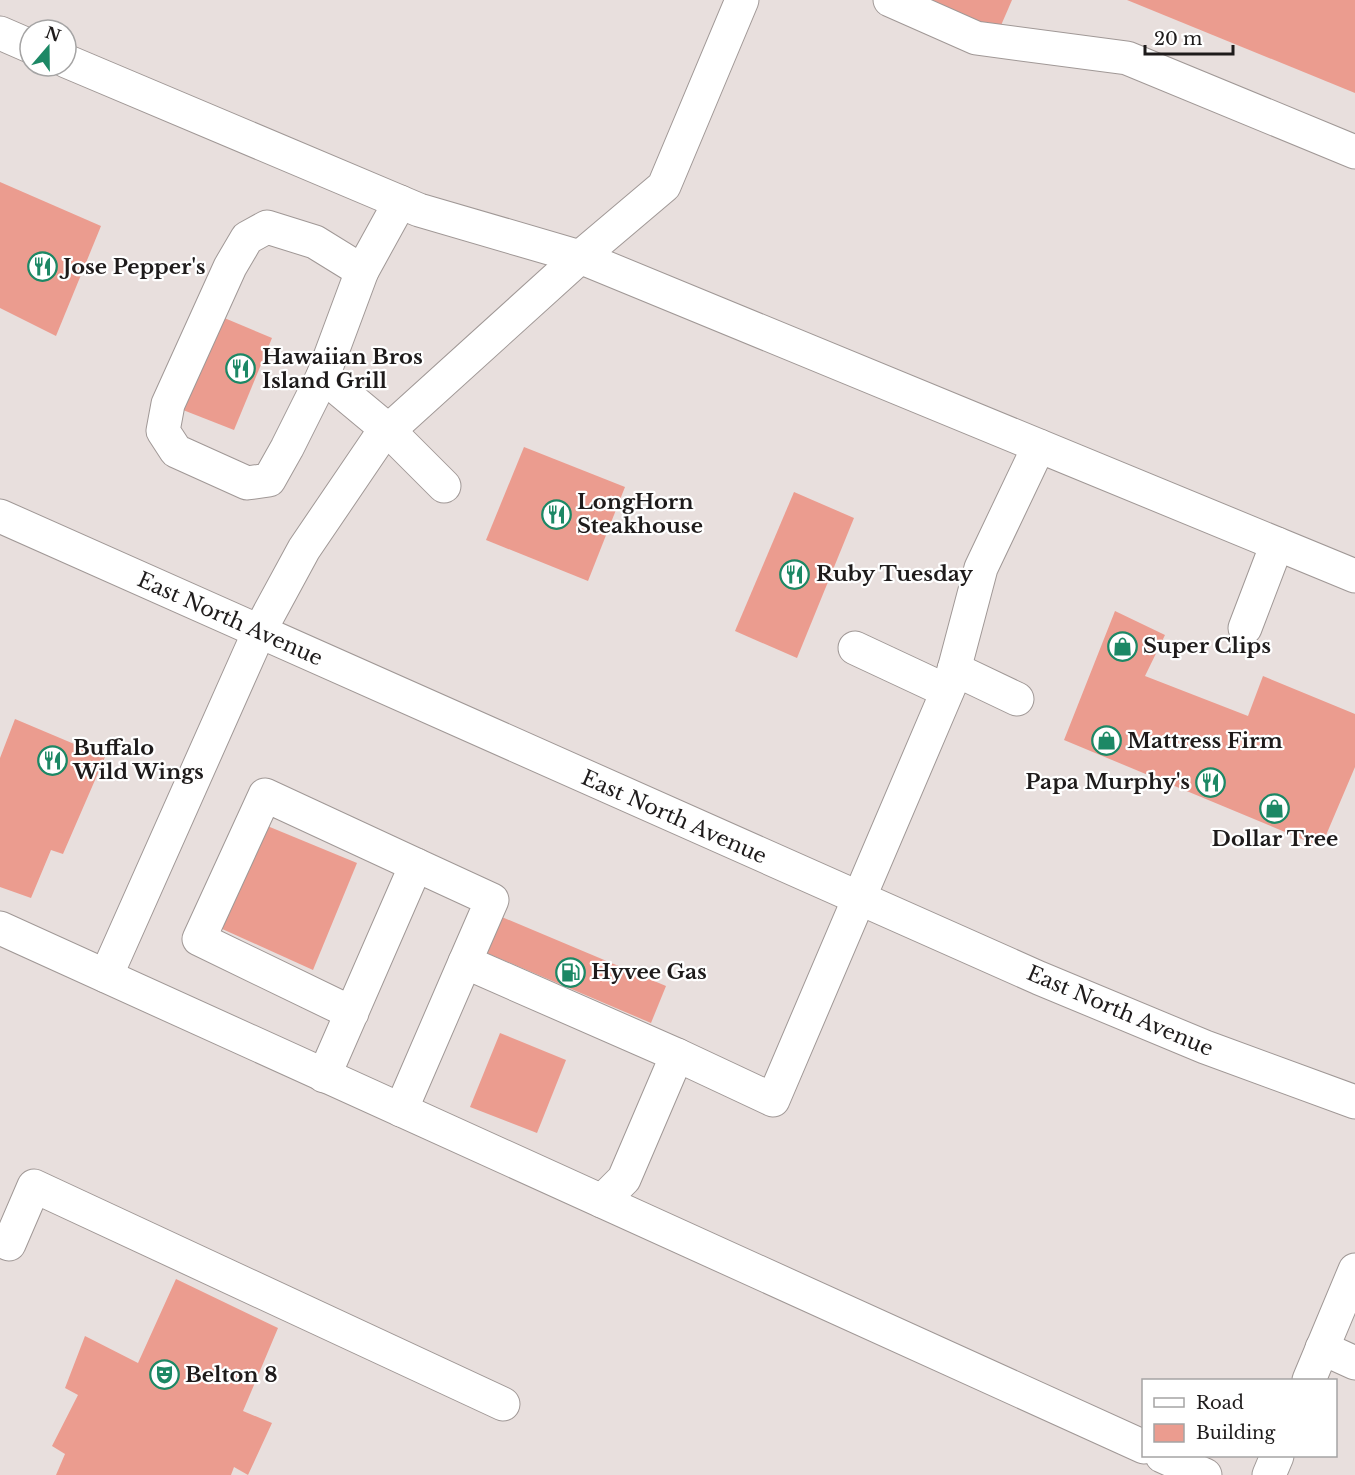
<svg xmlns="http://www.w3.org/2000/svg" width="1355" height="1475" font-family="'Libre Baskerville',serif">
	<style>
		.building { fill: #eb9c8f }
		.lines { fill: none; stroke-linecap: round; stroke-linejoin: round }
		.minor-casing { stroke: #a09896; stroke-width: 35 }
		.major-casing { stroke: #a09896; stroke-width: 35 }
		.minor { stroke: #fff; stroke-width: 33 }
		.major { stroke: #fff; stroke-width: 33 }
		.labels { text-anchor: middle; stroke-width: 4.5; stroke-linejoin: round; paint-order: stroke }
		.poi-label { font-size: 21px; font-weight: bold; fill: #1e1b1b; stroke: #fff; text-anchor: start }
		.street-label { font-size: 21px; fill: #1e1b1b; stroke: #fff }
	</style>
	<rect width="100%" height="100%" fill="#e8dfdd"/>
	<g class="building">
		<path d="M928 0H1012L999 30Z"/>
		<path d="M1127 0H1355V93Z"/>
		<path d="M0 182 101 226 56 336 0 308Z"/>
		<path d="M222 317 272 338 234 430 183 410Z"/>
		<path d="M524 447 625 487 588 581 486 540Z"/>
		<path d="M794 492 854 518 797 658 735 631Z"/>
		<path d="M1115 611 1165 635 1145 676 1248 716 1263 676 1355 714V767L1321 847 1064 740Z"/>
		<path d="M15 719 105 757 63 854 51 850 31 898 0 887V758Z"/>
		<path d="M265 825 357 863 313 970 220 928Z"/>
		<path d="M490 912 666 986 651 1023 475 948Z"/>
		<path d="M500 1033 566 1060 537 1133 470 1107Z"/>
		<path d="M176 1279 278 1328 243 1411 272 1423 248 1475 234 1467 231 1475H56L65 1454 52 1446 78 1395 65 1388 85 1336 138 1363Z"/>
	</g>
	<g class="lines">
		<defs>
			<g id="minor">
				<path d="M890 0 976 38 1127 58 1355 152"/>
				<path d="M0 33 30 46"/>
				<path d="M66 61 419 210 580 257 1355 576"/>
				<path d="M400 202 362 271 323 376 389 431 444 486"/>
				<path d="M323 376 287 448 269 480 247 483 176 451 163 431 168 404 230 267 247 238 267 227 315 242 362 271"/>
				<path d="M1245 628 1277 544"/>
				<path d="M855 648 947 691"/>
				<path d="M954 669 1017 699"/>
				<path d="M416 865 492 900 465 962"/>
				<path d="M0 928 1144 1447"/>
				<path d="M106 976 259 632 304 549 378 440 580 257 664 186 742 0"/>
				<path d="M677 1055 773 1100 950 685 981 568 1039 446"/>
				<path d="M324 1076 416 865 265 795 199 939 352 1013"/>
				<path d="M401 1110 465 962 677 1055 624 1179 602 1201"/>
				<path d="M0 1240 9 1244 34 1186 503 1404"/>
				<path d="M1322 1348 1355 1363"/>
				<path d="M1309 1380 1355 1270"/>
				<path d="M1162 1456 1205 1475"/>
				<path d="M1269 1475 1277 1456"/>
			</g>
			<path id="major" d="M0 516 1039 978 1205 1047 1355 1102"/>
		</defs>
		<use href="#minor" class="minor-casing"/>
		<use href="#major" class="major-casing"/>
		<use href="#minor" class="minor"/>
		<use href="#major" class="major"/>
	</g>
	<defs>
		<symbol id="restaurant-ring" viewBox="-11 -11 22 22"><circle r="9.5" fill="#fff" stroke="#1c8865" stroke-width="1.5"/><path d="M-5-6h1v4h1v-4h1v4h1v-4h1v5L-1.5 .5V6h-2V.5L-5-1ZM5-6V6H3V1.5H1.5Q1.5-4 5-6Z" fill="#1c8865"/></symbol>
		<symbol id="shop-ring" viewBox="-11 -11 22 22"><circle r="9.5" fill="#fff" stroke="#1c8865" stroke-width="1.5"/><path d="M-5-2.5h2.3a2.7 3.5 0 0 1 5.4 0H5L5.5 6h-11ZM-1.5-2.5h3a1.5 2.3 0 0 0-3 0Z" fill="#1c8865"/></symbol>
		<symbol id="fuel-ring" viewBox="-11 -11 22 22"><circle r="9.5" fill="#fff" stroke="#1c8865" stroke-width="1.5"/><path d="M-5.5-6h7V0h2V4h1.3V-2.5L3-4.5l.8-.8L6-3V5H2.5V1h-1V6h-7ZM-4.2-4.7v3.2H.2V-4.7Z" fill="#1c8865"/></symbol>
		<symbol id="theatre-ring" viewBox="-11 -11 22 22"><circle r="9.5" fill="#fff" stroke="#1c8865" stroke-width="1.5"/><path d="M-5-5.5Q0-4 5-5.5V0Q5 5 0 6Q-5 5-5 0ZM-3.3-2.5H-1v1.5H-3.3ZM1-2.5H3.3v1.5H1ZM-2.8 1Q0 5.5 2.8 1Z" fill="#1c8865"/></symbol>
	</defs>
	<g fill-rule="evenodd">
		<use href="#restaurant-ring" x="26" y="250" width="33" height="33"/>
		<use href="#restaurant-ring" x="224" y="352" width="33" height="33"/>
		<use href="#restaurant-ring" x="540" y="498" width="33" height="33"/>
		<use href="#restaurant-ring" x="778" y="558" width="33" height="33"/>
		<use href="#shop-ring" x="1106" y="630" width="33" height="33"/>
		<use href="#shop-ring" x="1090" y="724" width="33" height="33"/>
		<use href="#restaurant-ring" x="36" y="744" width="33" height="33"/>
		<use href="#restaurant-ring" x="1194" y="766" width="33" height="33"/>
		<use href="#shop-ring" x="1258" y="792" width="33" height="33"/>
		<use href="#fuel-ring" x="554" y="956" width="33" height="33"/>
		<use href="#theatre-ring" x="148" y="1358" width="33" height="33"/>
	</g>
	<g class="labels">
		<g class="poi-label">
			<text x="63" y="274">Jose Pepper's</text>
			<text x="262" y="364">Hawaiian Bros<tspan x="262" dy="24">Island Grill</tspan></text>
			<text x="577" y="509">LongHorn<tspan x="577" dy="24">Steakhouse</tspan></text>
			<text x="816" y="581">Ruby Tuesday</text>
			<text x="1143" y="653">Super Clips</text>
			<text x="1127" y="748">Mattress Firm</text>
			<text x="73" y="755">Buffalo<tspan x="73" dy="24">Wild Wings</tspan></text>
			<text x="1190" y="789" text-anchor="end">Papa Murphy's</text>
			<text x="1275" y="846" text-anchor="middle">Dollar Tree</text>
			<text x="591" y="979">Hyvee Gas</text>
			<text x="185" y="1382">Belton 8</text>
		</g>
		<g class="street-label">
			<text transform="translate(230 619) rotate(24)" y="7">East North Avenue</text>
			<text transform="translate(674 817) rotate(24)" y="7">East North Avenue</text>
			<text transform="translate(1120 1011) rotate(23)" y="7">East North Avenue</text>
		</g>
	</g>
	<rect x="1142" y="1379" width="195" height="78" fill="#ffffff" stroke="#a5a4a4" stroke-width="1.5"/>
	<rect x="1154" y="1398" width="30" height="9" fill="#ffffff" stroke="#a5a4a4" stroke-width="1.5"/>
	<text x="1196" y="1409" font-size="18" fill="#1e1b1b">Road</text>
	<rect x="1154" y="1424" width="30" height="18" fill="#eb9c8f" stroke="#a5a4a4" stroke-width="1.5"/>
	<text x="1196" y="1439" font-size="18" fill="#1e1b1b">Building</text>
	<g transform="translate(48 48) rotate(20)"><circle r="28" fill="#ffffff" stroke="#a5a4a4" stroke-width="1.5"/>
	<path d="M0-4.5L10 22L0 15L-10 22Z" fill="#1c8865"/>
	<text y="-9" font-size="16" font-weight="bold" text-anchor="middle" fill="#1e1b1b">N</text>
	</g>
	<path d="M1145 45v9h88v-9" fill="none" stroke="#1e1b1b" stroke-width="3"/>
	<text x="1154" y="45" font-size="18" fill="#1e1b1b" stroke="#ffffff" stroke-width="4.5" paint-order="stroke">20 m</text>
</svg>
